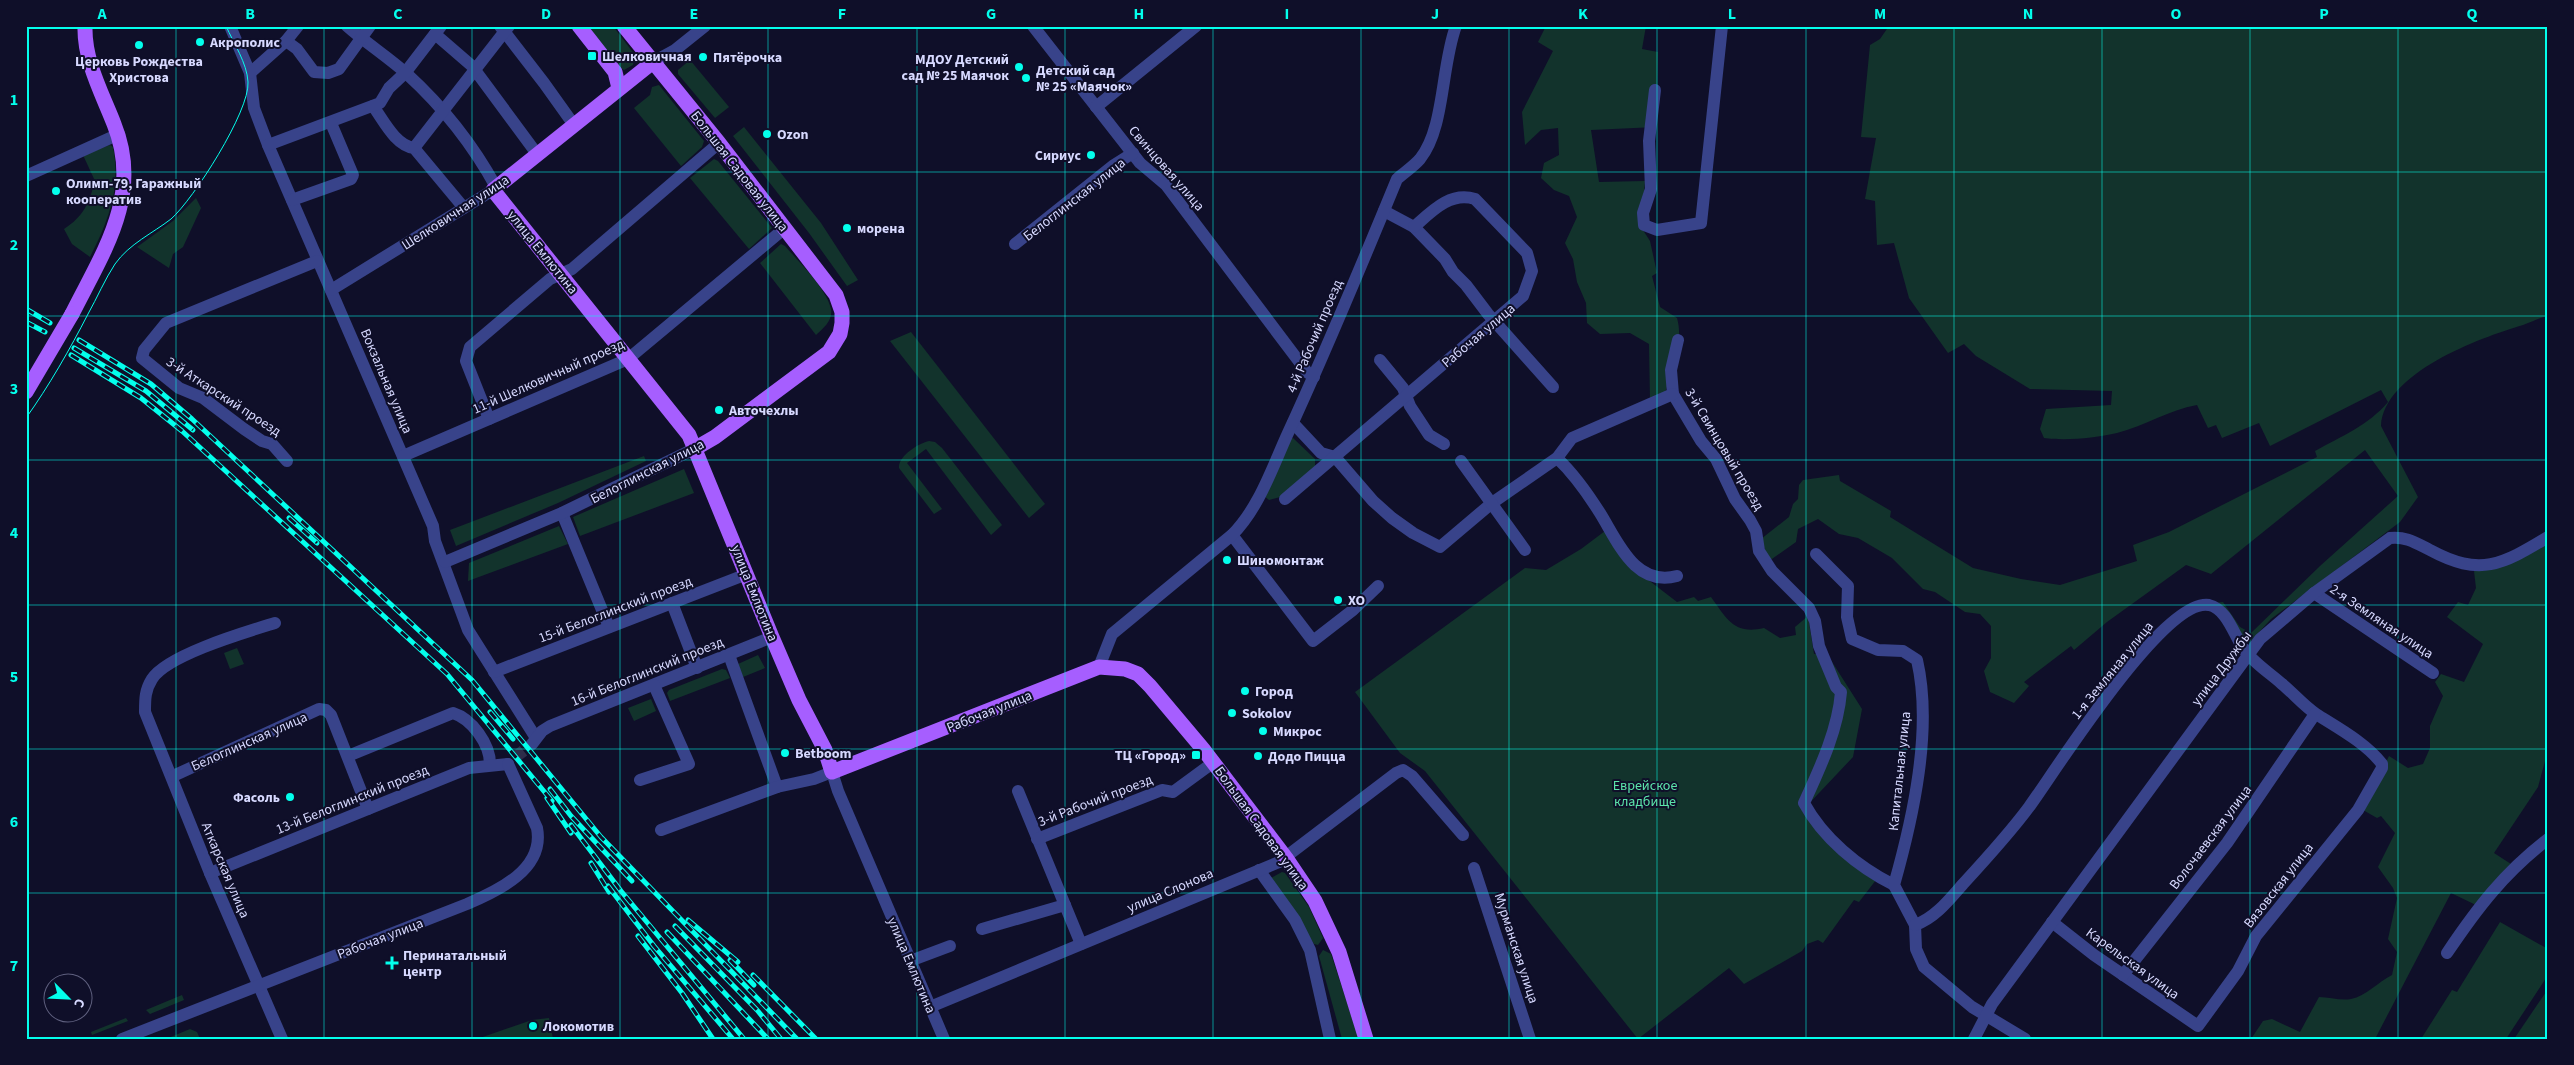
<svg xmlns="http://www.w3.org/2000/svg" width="2574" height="1065" font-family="'Source Sans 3',sans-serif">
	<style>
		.green { fill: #12332c }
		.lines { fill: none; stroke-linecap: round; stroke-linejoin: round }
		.minor-tunnel { stroke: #2d2d49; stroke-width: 12; stroke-dasharray: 12 6; stroke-linecap: butt }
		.minor { stroke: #38438a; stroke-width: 12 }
		.major { stroke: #a65eff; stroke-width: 15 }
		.tram { stroke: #03ffec; stroke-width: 1 }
		.rail-casing { stroke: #03ffec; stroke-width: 5 }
		.rail { stroke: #0f0f29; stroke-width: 3; stroke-dasharray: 9; stroke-linecap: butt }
		.major-bridge { stroke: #a65eff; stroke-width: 15 }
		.grid { fill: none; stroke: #03ffec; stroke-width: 1; stroke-opacity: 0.55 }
		.poi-dot { fill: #03ffec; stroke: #0f0f29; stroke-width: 2 }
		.labels { text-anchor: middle; stroke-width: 4; stroke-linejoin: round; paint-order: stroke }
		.poi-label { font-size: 14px; font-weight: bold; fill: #d7d9ff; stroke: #0f0f29; text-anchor: start }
		.street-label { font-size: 14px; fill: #d7d9ff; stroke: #0f0f29 }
		.park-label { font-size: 14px; fill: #5ce5ab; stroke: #0f0f29 }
		.neatline { fill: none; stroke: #03ffec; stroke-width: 2 }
		.grid-label { font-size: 16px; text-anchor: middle; font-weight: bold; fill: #03ffec }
	</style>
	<rect width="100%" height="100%" fill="#0f0f29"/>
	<g class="green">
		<path d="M587 26H613L635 55 633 65 624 70 617 66Z"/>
		<path d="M1546 26H1646L1642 49 1658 52 1656 127 1591 130 1599 182 1645 181 1641 227 1650 241 1657 273 1652 276 1660 307 1677 318C1684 343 1672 368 1665 393L1650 400 1649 344 1630 333 1600 334 1587 323 1586 303 1577 282 1573 259 1565 243 1577 217 1569 196 1554 190 1541 178 1544 163 1559 155 1558 128 1541 130 1525 145 1522 112 1553 51 1538 42Z"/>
		<path d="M1889 26H2548V316C2538 318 2532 322 2523 325 2479 338 2384 373 2381 426L2418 497 2400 522 2271 619 2250 642H2246L2213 603 2223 602 2240 627 2251 633 2320 566 2398 496 2365 450 2211 574 2186 565 2107 622 2074 650 2071 646 2024 682 2029 686 2014 703 1990 692 1984 671 1991 658V626L1980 614 1965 612 1935 592 1923 589 1892 558 1858 538 1839 534 1818 519 1798 529 1796 542 1769 561 1761 539 1789 517 1793 504 1798 499 1799 485 1803 480 1839 475 1840 481 1891 511 1890 517 1973 568 2021 579 2060 585 2137 561 2133 545 2169 532 2317 457 2315 451C2340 437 2369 425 2388 402L2381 390 2270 446 2259 423 2222 438 2216 425 2208 428 2197 405C2169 410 2144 426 2117 433 2095 438 2066 441 2044 438L2040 429 2046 409 2111 405 2112 391 2030 389 1976 356 1964 344 1948 353 1909 298 1894 243 1877 245 1875 201 1865 199 1876 138 1861 137 1870 45 1880 39Z"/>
		<path d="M690 60 729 107 715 118 678 74V70Z"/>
		<path d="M659 85 704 141 702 147 681 166 634 108 650 95 652 87Z"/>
		<path d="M744 127 821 223 858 280 847 286 809 233 733 136Z"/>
		<path d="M110 145 113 147C121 188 109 220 90 257L72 244 64 229C84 216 89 203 95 181L83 155Z"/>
		<path d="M714 159 718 161 772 228 749 249 690 178Z"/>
		<path d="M196 198 201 208 183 247 173 254 169 268 137 247 173 221Z"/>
		<path d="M781 244 785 246C798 261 827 289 831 309 833 320 824 328 816 335L760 263Z"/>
		<path d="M911 332 1045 504 1029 518 890 341Z"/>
		<path d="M1293 438 1315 459V469L1284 496 1269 500 1263 495 1290 439Z"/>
		<path d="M929 441 935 442 942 448 1002 525 991 535 926 449 907 463 942 509 934 514 899 468C898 456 919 443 929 441Z"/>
		<path d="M644 456 646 461 558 503 456 546 450 530Z"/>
		<path d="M684 469 694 493 580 536 573 517Z"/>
		<path d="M559 526 568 544 468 581 469 563Z"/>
		<path d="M1605 531 1638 572 1677 602 1694 597 1698 601 1711 597C1727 619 1734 635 1764 628L1780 638 1796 635 1795 627 1808 616 1814 654H1827L1862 709 1853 757 1802 811 1876 880 1859 902 1854 900 1823 943 1818 940 1807 944 1802 951 1744 984 1729 968 1638 1039 1425 771 1400 753 1355 692 1525 568 1546 570 1581 549Z"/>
		<path d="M2548 541V750L2538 787 2494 853 2511 864 2476 905 2451 893 2375 1039H2251L2263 1021 2272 1019 2300 1032 2319 997C2329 997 2341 1001 2351 999 2366 996 2378 982 2392 975L2397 952 2388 939 2397 898 2393 888 2378 867 2395 833 2381 816 2377 818 2363 810 2389 756 2408 768 2423 764 2430 748V726L2443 696 2435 682 2441 674 2464 682 2483 644 2447 617 2458 602 2468 605 2476 588 2474 571 2486 570Z"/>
		<path d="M237 648 244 664 230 669 224 653Z"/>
		<path d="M758 655 765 668 743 677 738 664Z"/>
		<path d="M722 669 726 670 730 678 670 701 667 693 669 690Z"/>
		<path d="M651 699 656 711 634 721 628 708Z"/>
		<path d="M1282 872 1285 873 1309 907 1323 938 1318 945 1314 944 1271 878Z"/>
		<path d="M2500 922 2548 949V975L2506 1039H2421L2452 990 2457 992Z"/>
		<path d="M1323 950 1331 954 1359 1039H1342L1319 956Z"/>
		<path d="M2548 989V1039H2514Z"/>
		<path d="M182 995 184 1000 150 1014 146 1010Z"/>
		<path d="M126 1018 128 1021 92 1035 91 1032Z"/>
		<path d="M549 1018 553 1039H477L532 1020Z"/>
		<path d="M190 1029 197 1032 200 1039H166Z"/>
	</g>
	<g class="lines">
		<path class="minor-tunnel" d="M514 758 531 745"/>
		<g class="minor">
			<path d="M230 26 250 73 254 108 268 145 433 526 435 541 468 630 536 738"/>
			<path d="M347 26C366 43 388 57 407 74 442 106 473 145 496 187"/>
			<path d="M500 26 544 83 574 125"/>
			<path d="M1033 26 1140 163 1166 185 1307 372 1314 377"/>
			<path d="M435 34 472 66 537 154"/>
			<path d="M286 41 297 49 314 72 328 73 339 69 370 26"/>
			<path d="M653 62 675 50 705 26"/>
			<path d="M250 73 286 41 298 26"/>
			<path d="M1655 90 1649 141 1651 189 1643 213 1644 225 1657 230 1701 223 1722 26"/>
			<path d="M373 106C384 121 395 145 414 148L464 208"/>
			<path d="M1096 107 1196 26"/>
			<path d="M268 145 380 103 389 88 405 73 441 26"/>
			<path d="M414 148 509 26"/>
			<path d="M26 176 119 134"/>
			<path d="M292 200 351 179 353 175 331 123"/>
			<path d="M1384 211 1414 227 1445 259 1453 272 1466 285 1488 314 1553 387"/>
			<path d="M1015 244 1114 165 1133 153"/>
			<path d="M331 290 493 190"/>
			<path d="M1678 340 1671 370 1673 394 1701 441 1716 459 1735 499 1750 520 1756 531 1759 551 1772 571 1809 608 1815 621 1819 646 1836 687 1841 692C1838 730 1820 768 1804 803 1823 838 1858 867 1894 885"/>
			<path d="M1380 360 1403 388 1410 406 1429 435 1444 444"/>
			<path d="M489 419 466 361 470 347 550 279 572 269 719 143"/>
			<path d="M1293 423 1321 453 1335 457 1373 501 1392 518 1413 533 1440 547 1492 503 1557 458 1572 438 1673 394"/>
			<path d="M403 456 628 359 785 228"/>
			<path d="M1557 458C1574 474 1588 494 1600 513 1618 542 1635 587 1677 576"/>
			<path d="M287 461 272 444 262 441 244 429 203 398 179 388 142 358 144 350 166 323 317 261"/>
			<path d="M1461 461 1525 550"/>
			<path d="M1285 499 1523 296 1532 271 1527 253 1475 199C1450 191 1431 212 1414 227"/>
			<path d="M562 513 609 627"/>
			<path d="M1232 535 1313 641 1353 610 1378 586"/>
			<path d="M1816 554 1848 586 1847 617 1852 639 1878 650 1903 651 1917 660C1933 729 1913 818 1894 885L1915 925 1916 949 1924 967 1972 1007 2025 1039"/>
			<path d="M445 562 562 513 696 448"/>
			<path d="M2314 593 2433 673"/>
			<path d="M672 603 697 668"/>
			<path d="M275 623C246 632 167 655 152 679 145 690 145 699 145 712L210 873 282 1039"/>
			<path d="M729 655 777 787"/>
			<path d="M1099 667 1112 634 1232 535C1259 508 1272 468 1288 433 1327 349 1362 264 1397 179 1405 172 1414 166 1420 159 1445 128 1441 66 1456 26"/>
			<path d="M494 672 747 574"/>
			<path d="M532 744 542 731 550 726 772 637"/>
			<path d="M348 756 453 713C472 719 490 744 490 764"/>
			<path d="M173 776 319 709 326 710 331 715 368 809"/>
			<path d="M640 780 689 764 654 685"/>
			<path d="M1018 791 1081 944"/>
			<path d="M661 830 777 787 814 779 832 772 838 791 944 1039"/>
			<path d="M1037 839 1162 790 1173 792 1214 762"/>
			<path d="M1474 868 1530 1039"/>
			<path d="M1259 870 1295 920 1310 950 1330 1039"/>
			<path d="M210 873 469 768 508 764"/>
			<path d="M1915 925C1935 918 1949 900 1963 884 1986 859 2009 834 2029 807 2056 770 2164 597 2209 605 2227 609 2234 635 2243 648 2252 662 2270 673 2282 684 2293 693 2304 706 2316 714 2338 728 2366 743 2382 764V768L2358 810 2256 936 2238 971 2198 1026 2094 955 2052 922"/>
			<path d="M982 929 1065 905"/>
			<path d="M2447 953C2478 907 2504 873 2548 839"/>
			<path d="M910 961 950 946"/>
			<path d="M2123 975 2227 843 2315 714"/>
			<path d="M930 1007 1279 862 1396 773 1403 770 1412 776 1463 835"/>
			<path d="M122 1039 467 904C498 891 545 869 537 828L508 764"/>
			<path d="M1974 1039 1992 1004 2260 639 2314 593 2390 538C2405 536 2416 543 2430 550 2480 577 2502 565 2548 537"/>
		</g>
		<g class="major">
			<path d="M579 26 615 72 619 88"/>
			<path d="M624 26 719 143 836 295 842 312V323L840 334 829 352 715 437 696 448"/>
			<path d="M653 62 493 190 689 435 772 637 799 700 825 750 832 772 1099 667 1125 669 1138 674 1150 686 1203 749 1286 858 1315 901 1339 952 1366 1039"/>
			<path d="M72 314C103 252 143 195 114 124 102 93 84 61 85 26"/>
		</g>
		<path class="tram" d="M26 418C49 386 70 349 88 314 97 298 105 279 115 264 129 244 153 233 171 219 193 200 250 111 248 82 247 63 234 44 226 26"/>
		<defs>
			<g id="rail">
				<path d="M26 309 50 323"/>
				<path d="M26 322 45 332"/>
				<path d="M79 340 151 384 192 419 472 680 601 837 797 1039"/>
				<path d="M74 348 146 391 193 430"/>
				<path d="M71 355 141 398 182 431 447 674 552 801"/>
				<path d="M289 518 317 543"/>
				<path d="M490 712 513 739"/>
				<path d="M550 789 571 816 632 881"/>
				<path d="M547 798 571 833"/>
				<path d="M571 825 621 891 744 1039"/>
				<path d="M591 863 609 892"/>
				<path d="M608 886 654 946 733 1039"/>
				<path d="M688 920 738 962"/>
				<path d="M675 926 757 1010 781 1039"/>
				<path d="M667 932 768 1039"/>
				<path d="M638 936 682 993 713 1039"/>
				<path d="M730 960 754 985"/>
				<path d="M753 975 816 1039"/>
			</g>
		</defs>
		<use href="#rail" class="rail-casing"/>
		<use href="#rail" class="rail"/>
		<path class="major-bridge" d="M26 392 72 314"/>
	</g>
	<path class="grid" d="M176 26V1039M324 26V1039M472 26V1039M620 26V1039M768 26V1039M917 26V1039M1065 26V1039M1213 26V1039M1361 26V1039M1509 26V1039M1657 26V1039M1806 26V1039M1954 26V1039M2102 26V1039M2250 26V1039M2398 26V1039M26 172H2548M26 316H2548M26 460H2548M26 605H2548M26 749H2548M26 893H2548"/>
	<g class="poi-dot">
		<circle cx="200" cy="42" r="5"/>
		<circle cx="139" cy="45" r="5"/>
		<rect x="587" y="51" width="10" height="10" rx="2.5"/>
		<circle cx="703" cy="57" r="5"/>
		<circle cx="1019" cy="67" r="5"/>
		<circle cx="1026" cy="78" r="5"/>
		<circle cx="767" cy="134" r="5"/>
		<circle cx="1091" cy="155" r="5"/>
		<circle cx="56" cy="191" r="5"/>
		<circle cx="847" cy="228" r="5"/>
		<circle cx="719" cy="410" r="5"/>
		<circle cx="1227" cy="560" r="5"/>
		<circle cx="1338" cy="600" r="5"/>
		<circle cx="1245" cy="691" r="5"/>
		<circle cx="1232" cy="713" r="5"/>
		<circle cx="1263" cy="731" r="5"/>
		<circle cx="785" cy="753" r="5"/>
		<rect x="1191" y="750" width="10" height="10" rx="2.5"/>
		<circle cx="1258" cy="756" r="5"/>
		<circle cx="290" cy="797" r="5"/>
		<path d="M389.5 955.5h5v5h5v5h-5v5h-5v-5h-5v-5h5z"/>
		<circle cx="533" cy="1026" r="5"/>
	</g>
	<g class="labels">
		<g class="poi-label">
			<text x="210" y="47">Акрополис</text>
			<text x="602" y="61">Шелковичная</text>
			<text x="713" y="62">Пятёрочка</text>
			<text x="1009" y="64" text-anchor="end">МДОУ Детский<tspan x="1009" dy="16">сад № 25 Маячок</tspan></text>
			<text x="139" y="66" text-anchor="middle">Церковь Рождества<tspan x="139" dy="16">Христова</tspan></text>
			<text x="1036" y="75">Детский сад<tspan x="1036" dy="16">№ 25 «Маячок»</tspan></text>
			<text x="777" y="139">Ozon</text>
			<text x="1081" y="160" text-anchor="end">Сириус</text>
			<text x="66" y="188">Олимп-79, Гаражный<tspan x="66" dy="16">кооператив</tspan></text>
			<text x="857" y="233">морена</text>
			<text x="729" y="415">Авточехлы</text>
			<text x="1237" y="565">Шиномонтаж</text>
			<text x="1348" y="605">ХО</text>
			<text x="1255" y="696">Город</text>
			<text x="1242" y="718">Sokolov</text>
			<text x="1273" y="736">Микрос</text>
			<text x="795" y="758">Betboom</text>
			<text x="1186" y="760" text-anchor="end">ТЦ «Город»</text>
			<text x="1268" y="761">Додо Пицца</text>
			<text x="280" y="802" text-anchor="end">Фасоль</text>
			<text x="403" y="960">Перинатальный<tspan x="403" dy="16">центр</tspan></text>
			<text x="543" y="1031">Локомотив</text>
		</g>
		<g class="street-label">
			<text transform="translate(1167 168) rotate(49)" y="5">Свинцовая улица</text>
			<text transform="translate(740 171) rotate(52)" y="5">Большая Садовая улица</text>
			<text transform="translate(1074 199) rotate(-38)" y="5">Белоглинская улица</text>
			<text transform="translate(455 212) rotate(-33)" y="5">Шелковичная улица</text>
			<text transform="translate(543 252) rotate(51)" y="5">улица Емлютина</text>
			<text transform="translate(1478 335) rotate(-40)" y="5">Рабочая улица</text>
			<text transform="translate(1314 336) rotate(-67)" y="5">4-й Рабочий проезд</text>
			<text transform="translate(548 376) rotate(-24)" y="5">11-й Шелковичный проезд</text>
			<text transform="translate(387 381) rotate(67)" y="5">Вокзальная улица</text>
			<text transform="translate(224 396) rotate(33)" y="5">3-й Аткарский проезд</text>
			<text transform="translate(1725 449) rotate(59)" y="5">3-й Свинцовый проезд</text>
			<text transform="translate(647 471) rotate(-27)" y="5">Белоглинская улица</text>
			<text transform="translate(755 593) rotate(68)" y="5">улица Емлютина</text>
			<text transform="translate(615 609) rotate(-21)" y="5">15-й Белоглинский проезд</text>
			<text transform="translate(2382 621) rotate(34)" y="5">2-я Земляная улица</text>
			<text transform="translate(2221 668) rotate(-53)" y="5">улица Дружбы</text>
			<text transform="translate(2112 670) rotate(-51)" y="5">1-я Земляная улица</text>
			<text transform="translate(647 671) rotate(-22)" y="5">16-й Белоглинский проезд</text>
			<text transform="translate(989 711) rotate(-22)" y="5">Рабочая улица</text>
			<text transform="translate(249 741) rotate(-24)" y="5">Белоглинская улица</text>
			<text transform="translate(1899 771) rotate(-84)" y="5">Капитальная улица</text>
			<text transform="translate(352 799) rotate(-22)" y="5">13-й Белоглинский проезд</text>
			<text transform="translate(1095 800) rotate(-21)" y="5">3-й Рабочий проезд</text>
			<text transform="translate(1262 828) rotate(54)" y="5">Большая Садовая улица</text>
			<text transform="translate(2210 837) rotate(-53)" y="5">Волочаевская улица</text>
			<text transform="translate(226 870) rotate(67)" y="5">Аткарская улица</text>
			<text transform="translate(2278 885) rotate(-52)" y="5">Вязовская улица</text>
			<text transform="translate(1170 890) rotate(-23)" y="5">улица Слонова</text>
			<text transform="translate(380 938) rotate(-21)" y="5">Рабочая улица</text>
			<text transform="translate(1517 948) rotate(72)" y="5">Мурманская улица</text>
			<text transform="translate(2133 963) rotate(36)" y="5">Карельская улица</text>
			<text transform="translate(912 965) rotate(67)" y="5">улица Емлютина</text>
		</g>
		<g class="park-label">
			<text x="1645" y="790">Еврейское<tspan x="1645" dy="16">кладбище</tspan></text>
		</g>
	</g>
	<rect width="2574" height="1065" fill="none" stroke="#0f0f29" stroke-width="55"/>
	<g transform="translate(68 998) rotate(114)"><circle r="24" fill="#0f0f29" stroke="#5f607f"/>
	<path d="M0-4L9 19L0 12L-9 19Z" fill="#03ffec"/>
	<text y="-8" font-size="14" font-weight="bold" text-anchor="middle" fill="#d7d9ff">С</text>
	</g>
	<rect x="28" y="28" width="2518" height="1010" class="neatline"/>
	<g class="grid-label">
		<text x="102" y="19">A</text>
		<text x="250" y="19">B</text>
		<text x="398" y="19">C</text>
		<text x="546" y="19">D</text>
		<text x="694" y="19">E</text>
		<text x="842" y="19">F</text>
		<text x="991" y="19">G</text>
		<text x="1139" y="19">H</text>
		<text x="1287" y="19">I</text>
		<text x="1435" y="19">J</text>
		<text x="1583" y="19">K</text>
		<text x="1732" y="19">L</text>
		<text x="1880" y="19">M</text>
		<text x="2028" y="19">N</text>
		<text x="2176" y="19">O</text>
		<text x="2324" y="19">P</text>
		<text x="2472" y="19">Q</text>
		<text x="14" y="105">1</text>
		<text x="14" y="250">2</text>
		<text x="14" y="394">3</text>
		<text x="14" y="538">4</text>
		<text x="14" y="682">5</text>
		<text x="14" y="827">6</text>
		<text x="14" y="971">7</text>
	</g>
</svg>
